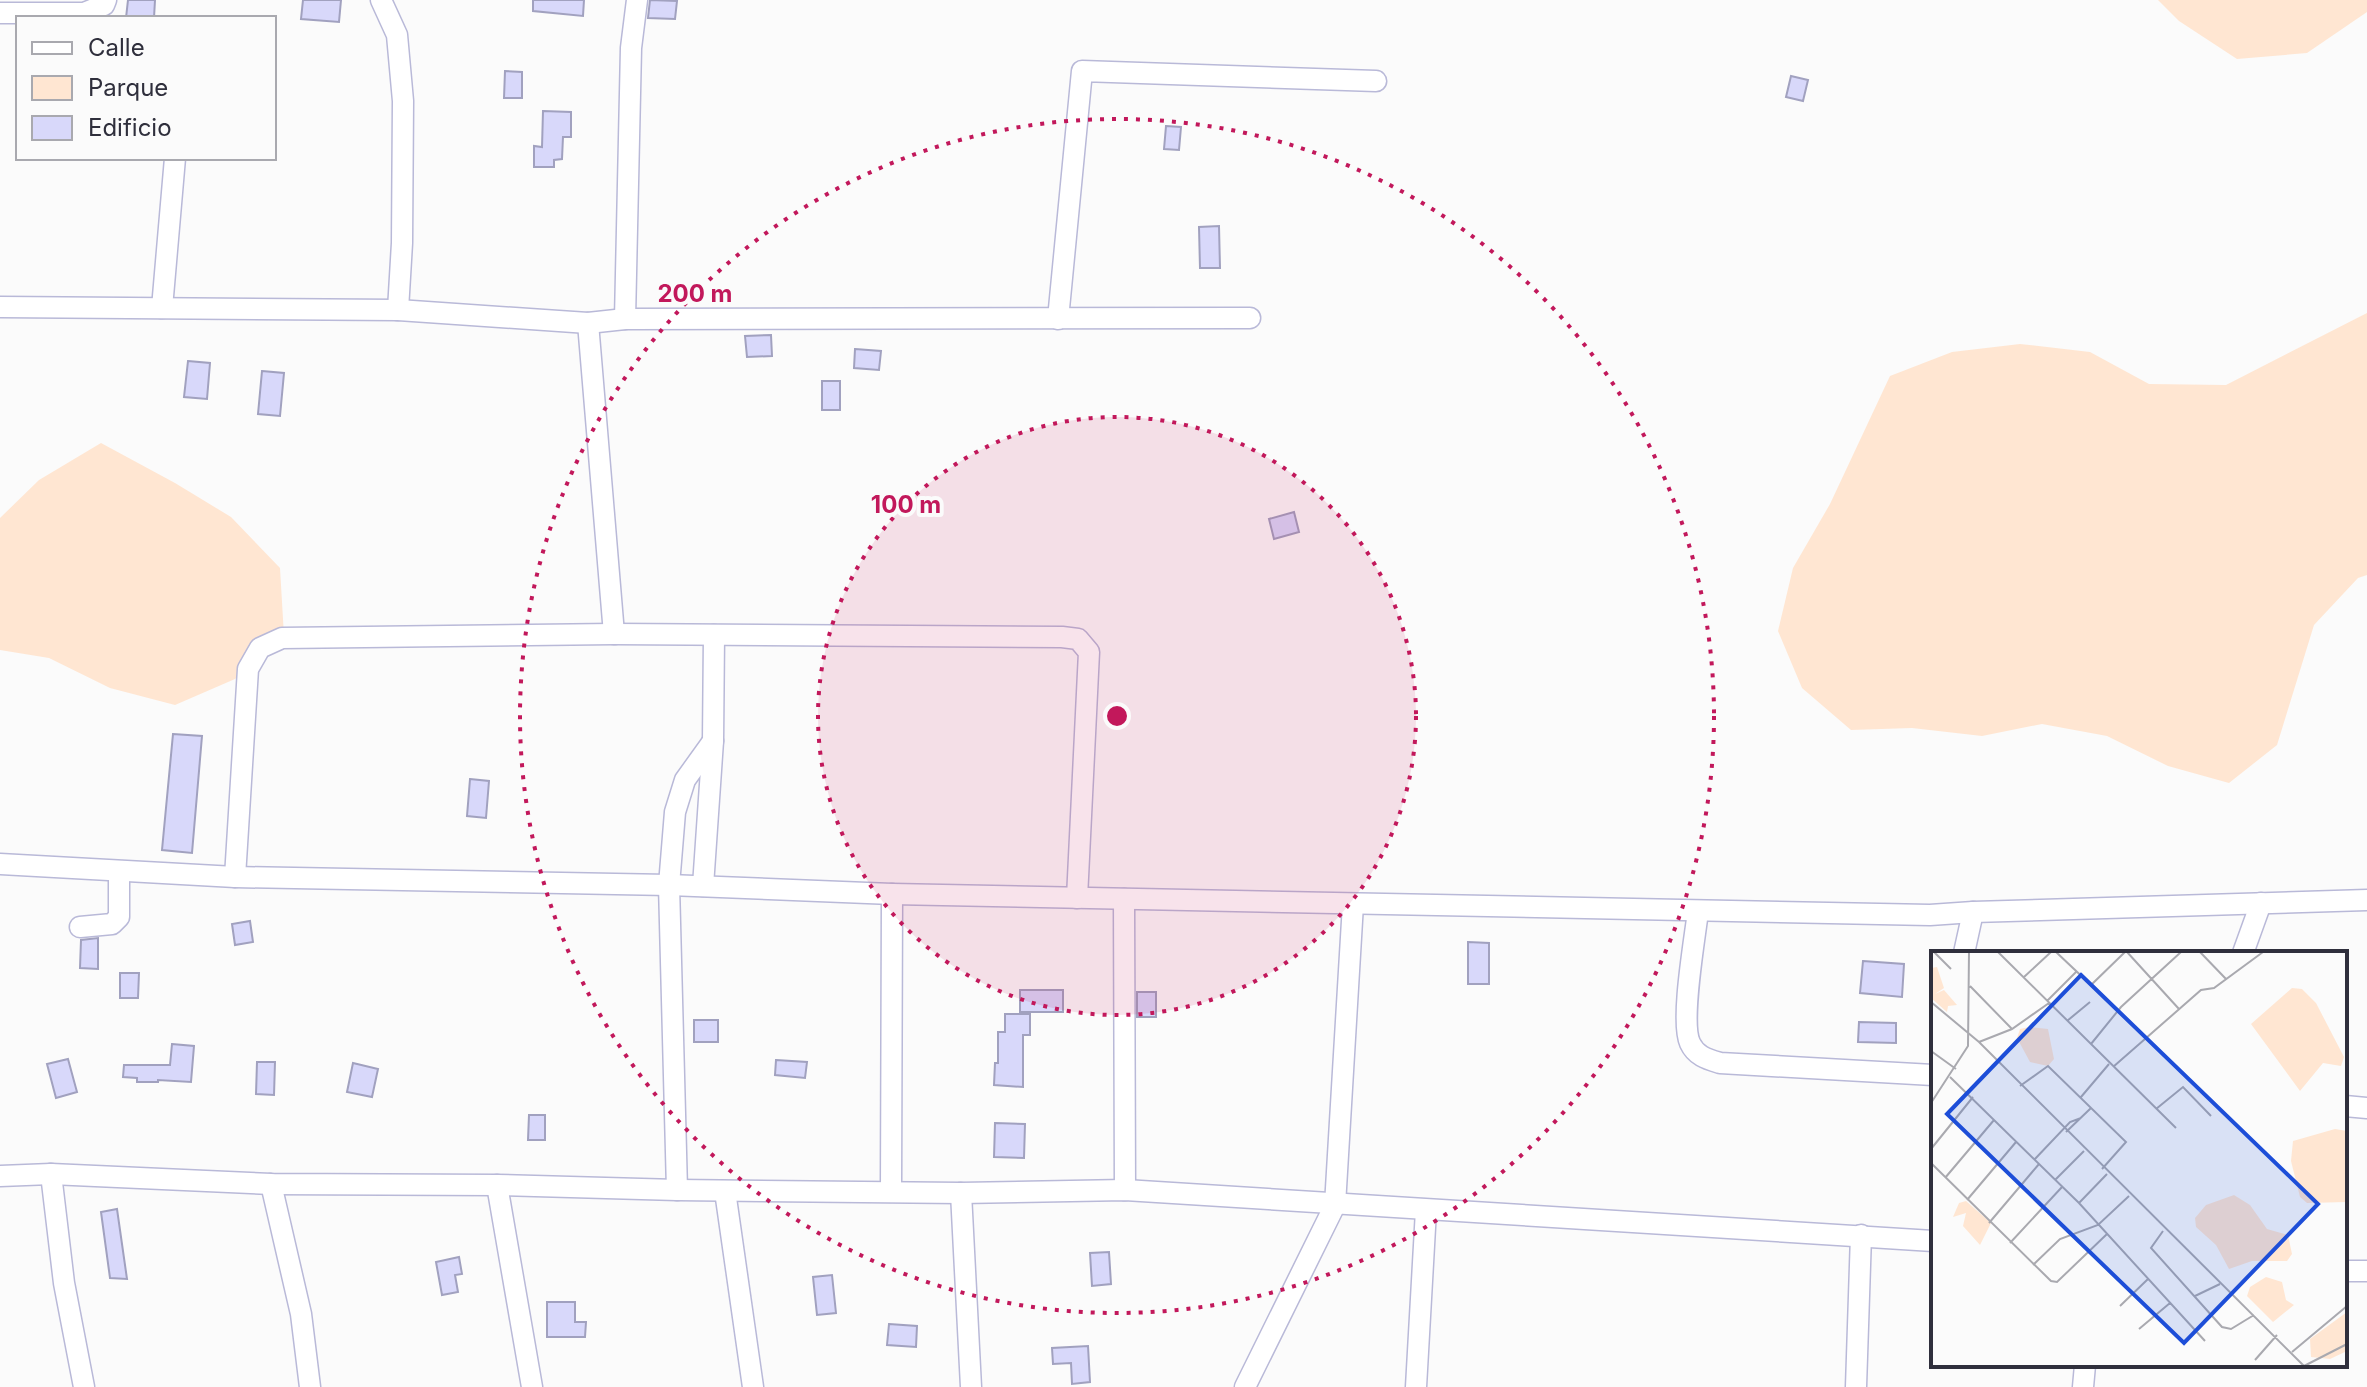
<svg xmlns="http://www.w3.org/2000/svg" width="2367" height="1387" font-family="Inter,sans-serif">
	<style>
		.green { fill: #ffe6d2 }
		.building { fill: #d8d8fa; stroke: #a1a1bf; stroke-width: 2 }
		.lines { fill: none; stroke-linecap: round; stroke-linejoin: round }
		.street-casing { stroke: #b9b9d8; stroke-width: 23 }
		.street { stroke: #fff; stroke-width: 20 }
		.ring { fill: none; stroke: #c2185b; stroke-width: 4; stroke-dasharray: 4 8 }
		.inset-road { fill: none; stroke: #a9a9af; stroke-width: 2 }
		.view { fill: #1d4ed8; fill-opacity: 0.15; stroke: #1d4ed8; stroke-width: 4 }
		.inset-edge { fill: none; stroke: #2f2f3c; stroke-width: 4 }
		.centre { fill: #c2185b; stroke: #fbfbfb; stroke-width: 4 }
		.ring-label { font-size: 24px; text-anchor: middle; font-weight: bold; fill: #c2185b; stroke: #fbfbfb; stroke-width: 8; stroke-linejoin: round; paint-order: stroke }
	</style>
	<rect width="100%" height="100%" fill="#fbfbfb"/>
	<g class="green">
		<path d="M2158 0H2367V12L2307 53 2237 59 2179 21Z"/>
		<path d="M2367 313V575L2358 578 2314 625 2277 745 2229 783 2168 766 2107 736 2042 724 1982 736 1912 728 1851 730 1802 688 1778 631 1793 568 1830 504 1890 376 1952 352 2020 344 2090 352 2149 384 2226 385Z"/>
		<path d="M101 443 175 483 231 517 280 568 284 636 235 679 175 705 110 688 49 658 0 650V518L39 480Z"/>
	</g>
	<g class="building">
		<path d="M128 0H155L154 18H126Z"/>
		<path d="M303 0H341L339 22 301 19Z"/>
		<path d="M533 0H584L583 16 533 11Z"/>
		<path d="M650 0 677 1 675 19 648 18Z"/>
		<path d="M505 71 522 72V98H504Z"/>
		<path d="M1791 76 1808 80 1803 101 1786 97Z"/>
		<path d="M543 111 571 112V137H563L562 159 554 160V167H534V146L542 147Z"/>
		<path d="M1166 126 1181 127 1179 150 1164 149Z"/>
		<path d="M1219 226 1220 268H1200L1199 227Z"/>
		<path d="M771 335 772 356 747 357 745 336Z"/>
		<path d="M855 349 881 351 879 370 854 368Z"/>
		<path d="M188 361 210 363 207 399 184 397Z"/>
		<path d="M262 371 284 373 280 416 258 414Z"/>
		<rect x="822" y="381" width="18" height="29"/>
		<path d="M1294 512 1299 532 1274 539 1269 519Z"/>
		<path d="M173 734 202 736 192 853 162 850Z"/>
		<path d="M470 779 489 781 486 818 467 816Z"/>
		<path d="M250 921 253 942 235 945 232 924Z"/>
		<path d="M98 938V969L80 968 81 940Z"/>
		<path d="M1468 942 1489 943V984H1468Z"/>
		<path d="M1863 961 1904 964 1902 997 1860 993Z"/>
		<path d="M120 973H139L138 998H120Z"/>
		<rect x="1020" y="990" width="43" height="22"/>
		<rect x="1137" y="992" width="19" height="25"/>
		<path d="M1005 1014H1030V1035H1023V1087L994 1085 995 1063H998V1032H1005Z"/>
		<rect x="694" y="1020" width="24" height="22"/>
		<path d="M1859 1022 1896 1023V1043L1858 1042Z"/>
		<path d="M172 1044 194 1046 191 1082 158 1080V1082H137V1078L123 1077 124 1065H170Z"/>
		<path d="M68 1059 77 1092 56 1098 47 1064Z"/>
		<path d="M776 1060 807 1062 805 1078 775 1075Z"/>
		<path d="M257 1062H275L274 1095 256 1094Z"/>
		<path d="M353 1063 378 1069 372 1097 347 1092Z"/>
		<path d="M529 1115H545V1140H528Z"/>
		<path d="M995 1123 1025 1124 1024 1158 994 1157Z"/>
		<path d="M117 1209 127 1279 110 1278 101 1212Z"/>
		<path d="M1109 1252 1111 1284 1092 1286 1090 1253Z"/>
		<path d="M459 1257 462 1274 455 1275 458 1292 442 1295 436 1262Z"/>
		<path d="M832 1275 836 1313 817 1315 813 1277Z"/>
		<path d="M547 1302H575V1322H586L585 1337H547Z"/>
		<path d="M889 1324 917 1326 916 1347 887 1345Z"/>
		<path d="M1088 1346 1090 1382 1072 1384 1071 1363 1053 1364 1052 1348Z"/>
	</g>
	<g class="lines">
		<defs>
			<g id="street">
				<path d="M381 0 397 35 403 101 402 243 398 310"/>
				<path d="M0 13H84L104 5 106 0"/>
				<path d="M0 307 398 310 588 323 625 319 1250 318"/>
				<path d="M162 308 175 158"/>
				<path d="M625 319 631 48 637 0"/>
				<path d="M1058 319 1082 71 1376 81"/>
				<path d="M588 323 614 634"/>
				<path d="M0 864 235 877 669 885 892 894 1930 915 1973 912 2367 900"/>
				<path d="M235 877 248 669 260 648 282 638 614 634 1062 637 1078 639 1089 652 1077 898"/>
				<path d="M703 886 713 741 714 635"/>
				<path d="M1124 899 1125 1190"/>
				<path d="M1698 911C1695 938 1680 1021 1690 1043 1696 1056 1707 1059 1720 1063L1933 1075"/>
				<path d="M80 927 112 924 119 917V872"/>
				<path d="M1964 953 1973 912"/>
				<path d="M2243 953 2261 903"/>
				<path d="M2345 1106 2367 1108"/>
				<path d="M51 1174 64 1283 84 1387"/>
				<path d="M0 1176 51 1174 271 1184 497 1185 677 1190 961 1193 1125 1190 1933 1241"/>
				<path d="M271 1184 301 1314 310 1387"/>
				<path d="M497 1185 532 1387"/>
				<path d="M677 1190 669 885 675 812 685 780 713 741"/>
				<path d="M725 1191 753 1387"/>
				<path d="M891 1191 892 894"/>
				<path d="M961 1193 971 1387"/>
				<path d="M2345 1271H2367"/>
				<path d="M1245 1387 1335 1205 1353 904"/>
				<path d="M1416 1387 1426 1210"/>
				<path d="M1856 1387 1861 1235"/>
				<path d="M2083 1387 2085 1365"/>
			</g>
		</defs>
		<use href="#street" class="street-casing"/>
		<use href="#street" class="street"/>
	</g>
	<circle cx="1117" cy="716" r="299" fill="#c2185b" fill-opacity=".12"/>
	<g class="ring">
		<circle cx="1117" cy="716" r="299"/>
		<circle cx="1117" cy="716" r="597"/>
	</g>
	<g transform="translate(1931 951)">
		<rect width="416" height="416" fill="#fbfbfb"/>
		<path d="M6 16 13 37 4 43 13 39 26 54 17 55 16 61 0 47V17ZM361 37 371 38 385 52 413 106 410 115 392 112 369 140 320 73ZM98 76 117 78 123 108 117 115 99 111 86 87 89 78ZM404 178 416 180V251L376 252 369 246 360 210 362 190ZM303 244 319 254 336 278 357 284 361 303 356 310H321L298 318 285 294 265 276 264 267 275 254ZM35 250 60 272 49 294 32 275 35 262 22 266 28 252ZM335 326 351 331 355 349 363 354 342 371 316 345 319 336ZM416 361V400L399 408 380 406 379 388Z" fill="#ffe6d2"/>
		<path class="inset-road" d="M3 1 20 18M67 1 245 177M125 1 160 34 194 1M196 1 248 58M269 1 295 28M93 26 120 1M39 35 81 78M116 50 145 21M0 51 48 91 373 415M136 70 159 51M48 91 81 78 118 52M160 93 190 56 250 1M0 100 25 118M182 116 270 39 283 37 332 1M19 126 148 252 274 390M89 135 117 115 195 191 171 218M150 146 178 113M0 152 37 95 38 1M225 158 252 136 280 165M135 181 160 157M0 198 42 146M103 209 139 171 150 167M0 212 120 330 126 331 176 283M14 227 63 169M124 229 153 200M36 249 85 191M148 252 176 223M58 272 108 213M232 280 220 297 291 376 300 378 323 364M79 292 131 236M102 314 129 288 167 274 198 245M264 345 289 333M189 355 217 328M208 378 239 352M361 401 416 355M324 409 346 384M373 415 416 393"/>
		<path class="view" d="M150 24 387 253 253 392 16 163Z"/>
		<rect width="416" height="416" class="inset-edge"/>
	</g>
	<circle cx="1117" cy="716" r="12" class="centre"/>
	<g class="ring-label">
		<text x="695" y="302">200 m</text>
		<text x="906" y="513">100 m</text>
	</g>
	<rect x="16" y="16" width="260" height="144" fill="#fbfbfb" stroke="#a9a9af" stroke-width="2"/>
	<rect x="32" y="42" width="40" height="12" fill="#ffffff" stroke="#a9a9af" stroke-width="2"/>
	<text x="88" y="56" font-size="24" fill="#2f2f3c">Calle</text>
	<rect x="32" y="76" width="40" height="24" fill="#ffe6d2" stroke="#a9a9af" stroke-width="2"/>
	<text x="88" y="96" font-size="24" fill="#2f2f3c">Parque</text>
	<rect x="32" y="116" width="40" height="24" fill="#d8d8fa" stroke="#a9a9af" stroke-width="2"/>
	<text x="88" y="136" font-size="24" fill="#2f2f3c">Edificio</text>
</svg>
